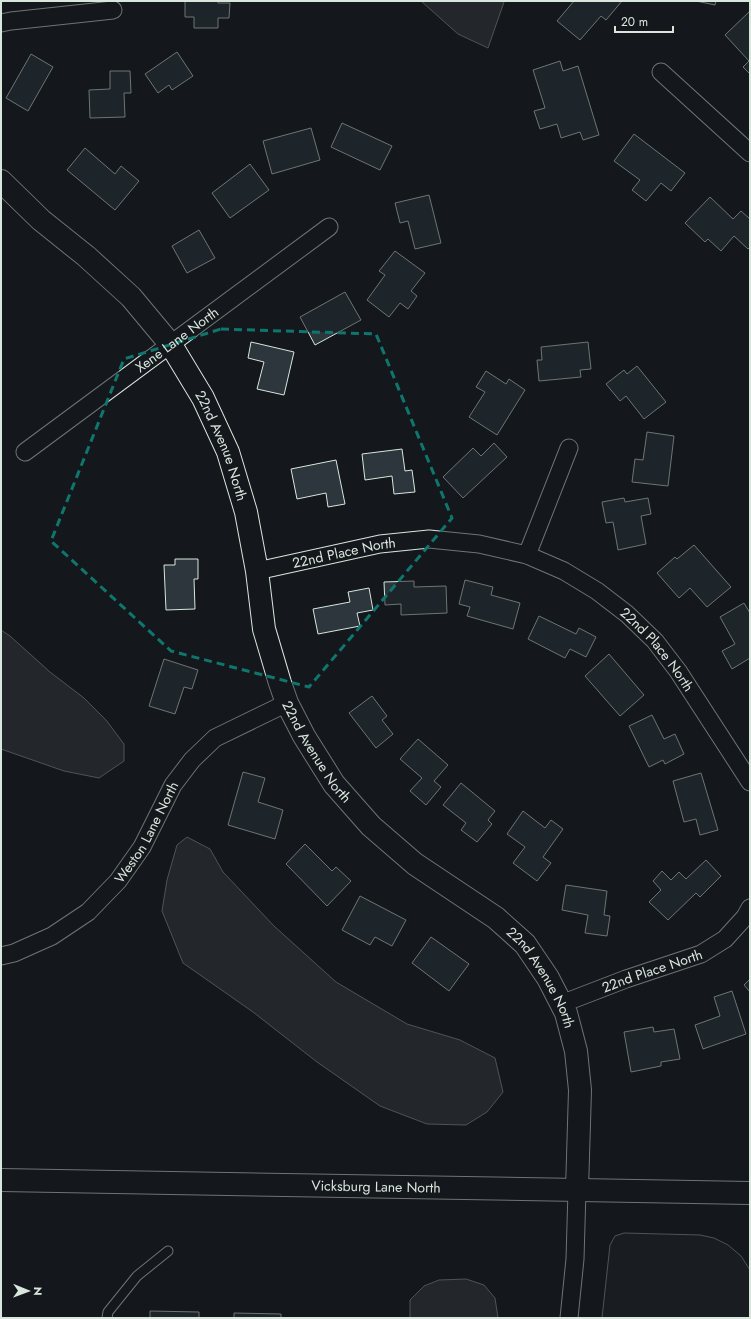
<svg xmlns="http://www.w3.org/2000/svg" width="751" height="1319" font-family="Jost,sans-serif">
	<style>
		.green { fill: #202428; stroke: #939e99 }
		.water { fill: #363b3e; stroke: #939e99 }
		.building { fill: #2c363c; stroke: #d8e6dc }
		.lines { fill: none; stroke-linecap: round; stroke-linejoin: round }
		.service-casing { stroke: #d8e6dc; stroke-width: 11 }
		.minor-casing { stroke: #d8e6dc; stroke-width: 19 }
		.tertiary-casing { stroke: #d8e6dc; stroke-width: 24 }
		.secondary-casing { stroke: #d8e6dc; stroke-width: 24 }
		.service { stroke: #14181c; stroke-width: 9 }
		.minor { stroke: #14181c; stroke-width: 17 }
		.tertiary { stroke: #14181c; stroke-width: 22 }
		.secondary { stroke: #14181c; stroke-width: 22 }
		.marked { fill: none; stroke: #0f766e; stroke-width: 3; stroke-dasharray: 8 5; stroke-linejoin: round }
		.labels { text-anchor: middle; stroke-width: 3; stroke-linejoin: round; paint-order: stroke }
		.street-label { font-size: 14px; fill: #d8e6dc; stroke: #14181c }
	</style>
	<rect width="100%" height="100%" fill="#14181c"/>
	<path class="green" d="M624 1233 700 1235 714 1238 728 1245 741 1256 750 1270V1318H602L610 1245 615 1236Z"/>
	<g class="water">
		<path d="M421 1H504V2L488 48 458 34Z"/>
		<path d="M1 630 10 636 50 672 84 698 106 720 124 744V761L99 778 64 771 1 749Z"/>
		<path d="M187 837 210 849 223 872 274 926 336 982 407 1024 460 1040 495 1058 503 1092 487 1112 466 1125 427 1124 380 1106 317 1062 253 1012 183 963 162 911 167 880 177 845Z"/>
		<path d="M466 1279 484 1285 495 1298 498 1318H410V1300L424 1286 439 1280Z"/>
	</g>
	<g class="building">
		<path d="M185 1H218V3H230L229 18H218V28H194V17H185Z"/>
		<path d="M574 1H622L606 20 601 16 580 40 557 21Z"/>
		<path d="M696 1H716L715 5Z"/>
		<path d="M750 11V74L743 67 749 61 725 35Z"/>
		<path d="M177 52 193 76 172 90 169 85 158 93 145 74Z"/>
		<path d="M31 54 53 67 28 111 6 98Z"/>
		<path d="M560 61 563 71 578 66 599 135 583 140 580 132 561 138 557 124 540 129 534 111 545 108 533 70Z"/>
		<path d="M110 71H130L131 93H124L125 117 90 118 89 90 110 89Z"/>
		<path d="M342 123 392 146 380 170 331 147Z"/>
		<path d="M311 128 320 160 272 174 263 141Z"/>
		<path d="M634 134 685 173 671 191 661 183 646 201 632 190 640 180 614 161Z"/>
		<path d="M85 148 115 174 121 166 139 181 115 210 67 170Z"/>
		<path d="M250 164 269 190 230 218 212 193Z"/>
		<path d="M429 195 441 243 415 249 408 221 400 223 395 203Z"/>
		<path d="M710 197 733 219 741 211 750 219V247L748 249 734 236 721 251 708 239 705 242 685 223Z"/>
		<path d="M199 230 215 258 187 273 172 246Z"/>
		<path d="M395 251 425 273 411 291 417 296 408 309 400 303 389 317 367 300 385 275 379 271Z"/>
		<path d="M345 292 361 320 315 345 300 317Z"/>
		<path d="M251 342 294 352 284 395 257 389 264 362 248 358Z"/>
		<path d="M588 342 591 369 580 370 581 377 539 381 537 360H542L541 347Z"/>
		<path d="M637 366 666 402 644 419 626 396 620 401 606 384 624 370 627 374Z"/>
		<path d="M486 371 506 384 509 379 525 390 497 435 469 417 485 392 476 387Z"/>
		<path d="M647 432 674 436 668 486 632 482 635 459 643 460Z"/>
		<path d="M494 443 507 457 463 498 443 477 473 448 481 456Z"/>
		<path d="M402 449 405 471 412 470 415 492 394 494 392 476 365 480 362 454Z"/>
		<path d="M336 460 345 504 328 507 326 493 297 499 291 469Z"/>
		<path d="M624 498 625 502 648 498 651 514 641 516 646 544 618 550 613 522 606 523 602 502Z"/>
		<path d="M694 545 731 587 707 607 690 588 679 598 657 573 675 557 677 559Z"/>
		<path d="M175 559H198V579H194L195 609 166 610 164 565H175Z"/>
		<path d="M465 580 493 587 491 595 520 603 513 629 467 616 470 607 459 604Z"/>
		<path d="M414 581V587L446 586 447 613 401 615V604L385 605 384 582Z"/>
		<path d="M369 588 373 610 357 613 360 626 318 634 313 609 350 602 348 592Z"/>
		<path d="M744 603 750 613V658L732 669 722 651 735 644 720 617Z"/>
		<path d="M539 616 576 634 579 628 596 637 586 657 570 649 565 658 528 639Z"/>
		<path d="M609 654 644 695 620 716 585 676Z"/>
		<path d="M164 659 198 670 192 689 184 687 175 714 149 706Z"/>
		<path d="M372 696 387 716 382 720 393 734 376 748 349 713Z"/>
		<path d="M652 715 664 739 675 734 684 754 665 764 663 760 649 767 629 726Z"/>
		<path d="M418 739 448 765 434 781 441 787 426 805 410 791 422 778 400 759Z"/>
		<path d="M243 772 265 778 258 802 283 810 275 839 228 825Z"/>
		<path d="M701 773 718 830 700 835 696 819 684 822 673 781Z"/>
		<path d="M461 783 495 811 488 820 492 824 477 842 461 830 466 823 443 805Z"/>
		<path d="M523 811 545 828 551 820 563 829 543 857 551 863 537 881 513 863 525 847 507 834Z"/>
		<path d="M305 844 332 871 336 867 351 881 327 906 286 864Z"/>
		<path d="M706 860 721 876 700 897 696 893 668 920 649 902 661 890 653 881 662 871 671 880 679 872 686 879Z"/>
		<path d="M566 885 607 891 604 915 610 916 607 936 585 933 588 915 562 910Z"/>
		<path d="M360 896 406 920 392 946 375 937 370 945 342 930Z"/>
		<path d="M431 937 469 964 449 991 412 963Z"/>
		<path d="M750 979V992L744 985Z"/>
		<path d="M732 991 746 1034 703 1049 695 1025 720 1016 714 997Z"/>
		<path d="M653 1027 654 1032 674 1029 680 1059 661 1062V1066L631 1072 624 1032Z"/>
		<path d="M150 1311 199 1312V1318H150Z"/>
		<path d="M234 1313 281 1314V1318H234Z"/>
	</g>
	<g class="lines">
		<defs>
			<path id="service" d="M107 1318 108 1312 137 1276 168 1251"/>
			<g id="minor">
				<path d="M1 23 11 21 113 10"/>
				<path d="M661 72 750 153"/>
				<path id="s1" d="M25 452 329 227"/>
				<path d="M527 555 569 448"/>
				<path id="s2" d="M257 571 380 544 429 539 479 544 527 555 564 571 597 591 627 614 655 641 678 671 750 782"/>
				<path id="s3" d="M1 956 14 953 52 936 88 912 118 881 142 847 173 785 192 760 215 738 287 703"/>
				<path id="s4" d="M561 1004 626 979 701 954 725 939 745 917 750 908"/>
				<path d="M569 1318 575 1259 577 1190"/>
			</g>
			<g id="tertiary">
				<path id="s5" d="M1 181 41 220 86 256 131 297 171 345 203 398 228 452 246 512 257 571 264 629 280 683 287 703 304 736 334 784 371 826 415 864 496 918 525 944 548 978 566 1013 576 1051 580 1090 577 1190"/>
			</g>
			<g id="secondary">
				<path id="s6" d="M1 1180 750 1193"/>
			</g>
		</defs>
		<use href="#service" class="service-casing"/>
		<use href="#minor" class="minor-casing"/>
		<use href="#tertiary" class="tertiary-casing"/>
		<use href="#secondary" class="secondary-casing"/>
		<use href="#service" class="service"/>
		<use href="#minor" class="minor"/>
		<use href="#tertiary" class="tertiary"/>
		<use href="#secondary" class="secondary"/>
	</g>
	<path d="M0 0H751V1319H0ZM221 329 376 334 452 518 309 687 171 651 51 541 124 359Z" fill="#14181c" fill-opacity=".55" fill-rule="evenodd"/>
	<path class="marked" d="M221 329 376 334 452 518 309 687 171 651 51 541 124 359Z"/>
	<g class="labels">
		<g class="street-label">
			<text dy="5" stroke="none"><textPath href="#s1" startOffset="189">Xene Lane North</textPath></text>
			<text dy="5" stroke="none"><textPath href="#s5" startOffset="350">22nd Avenue North</textPath></text>
			<text dy="5" stroke="none"><textPath href="#s2" startOffset="89">22nd Place North</textPath></text>
			<text dy="5" stroke="none"><textPath href="#s2" startOffset="438">22nd Place North</textPath></text>
			<text dy="5" stroke="none"><textPath href="#s5" startOffset="674">22nd Avenue North</textPath></text>
			<text dy="5" stroke="none"><textPath href="#s3" startOffset="198">Weston Lane North</textPath></text>
			<text dy="5" stroke="none"><textPath href="#s4" startOffset="97">22nd Place North</textPath></text>
			<text dy="5" stroke="none"><textPath href="#s5" startOffset="998">22nd Avenue North</textPath></text>
			<text dy="5" stroke="none"><textPath href="#s6" startOffset="375">Vicksburg Lane North</textPath></text>
		</g>
	</g>
	<rect width="751" height="1319" fill="none" stroke="#d8e6dc" stroke-width="4"/>
	<g transform="translate(28 1291) rotate(91)" stroke="#14181c" stroke-width="3" paint-order="stroke">
	<path d="M0-3L7 15L0 10L-7 15Z" fill="#d8e6dc"/>
	<text y="-6" font-size="11" font-weight="bold" text-anchor="middle" fill="#d8e6dc">N</text>
	</g>
	<path d="M615 26v6h58v-6" fill="none" stroke="#d8e6dc" stroke-width="2"/>
	<text x="621" y="26" font-size="12" fill="#d8e6dc" stroke="#14181c" stroke-width="3" paint-order="stroke">20 m</text>
</svg>
